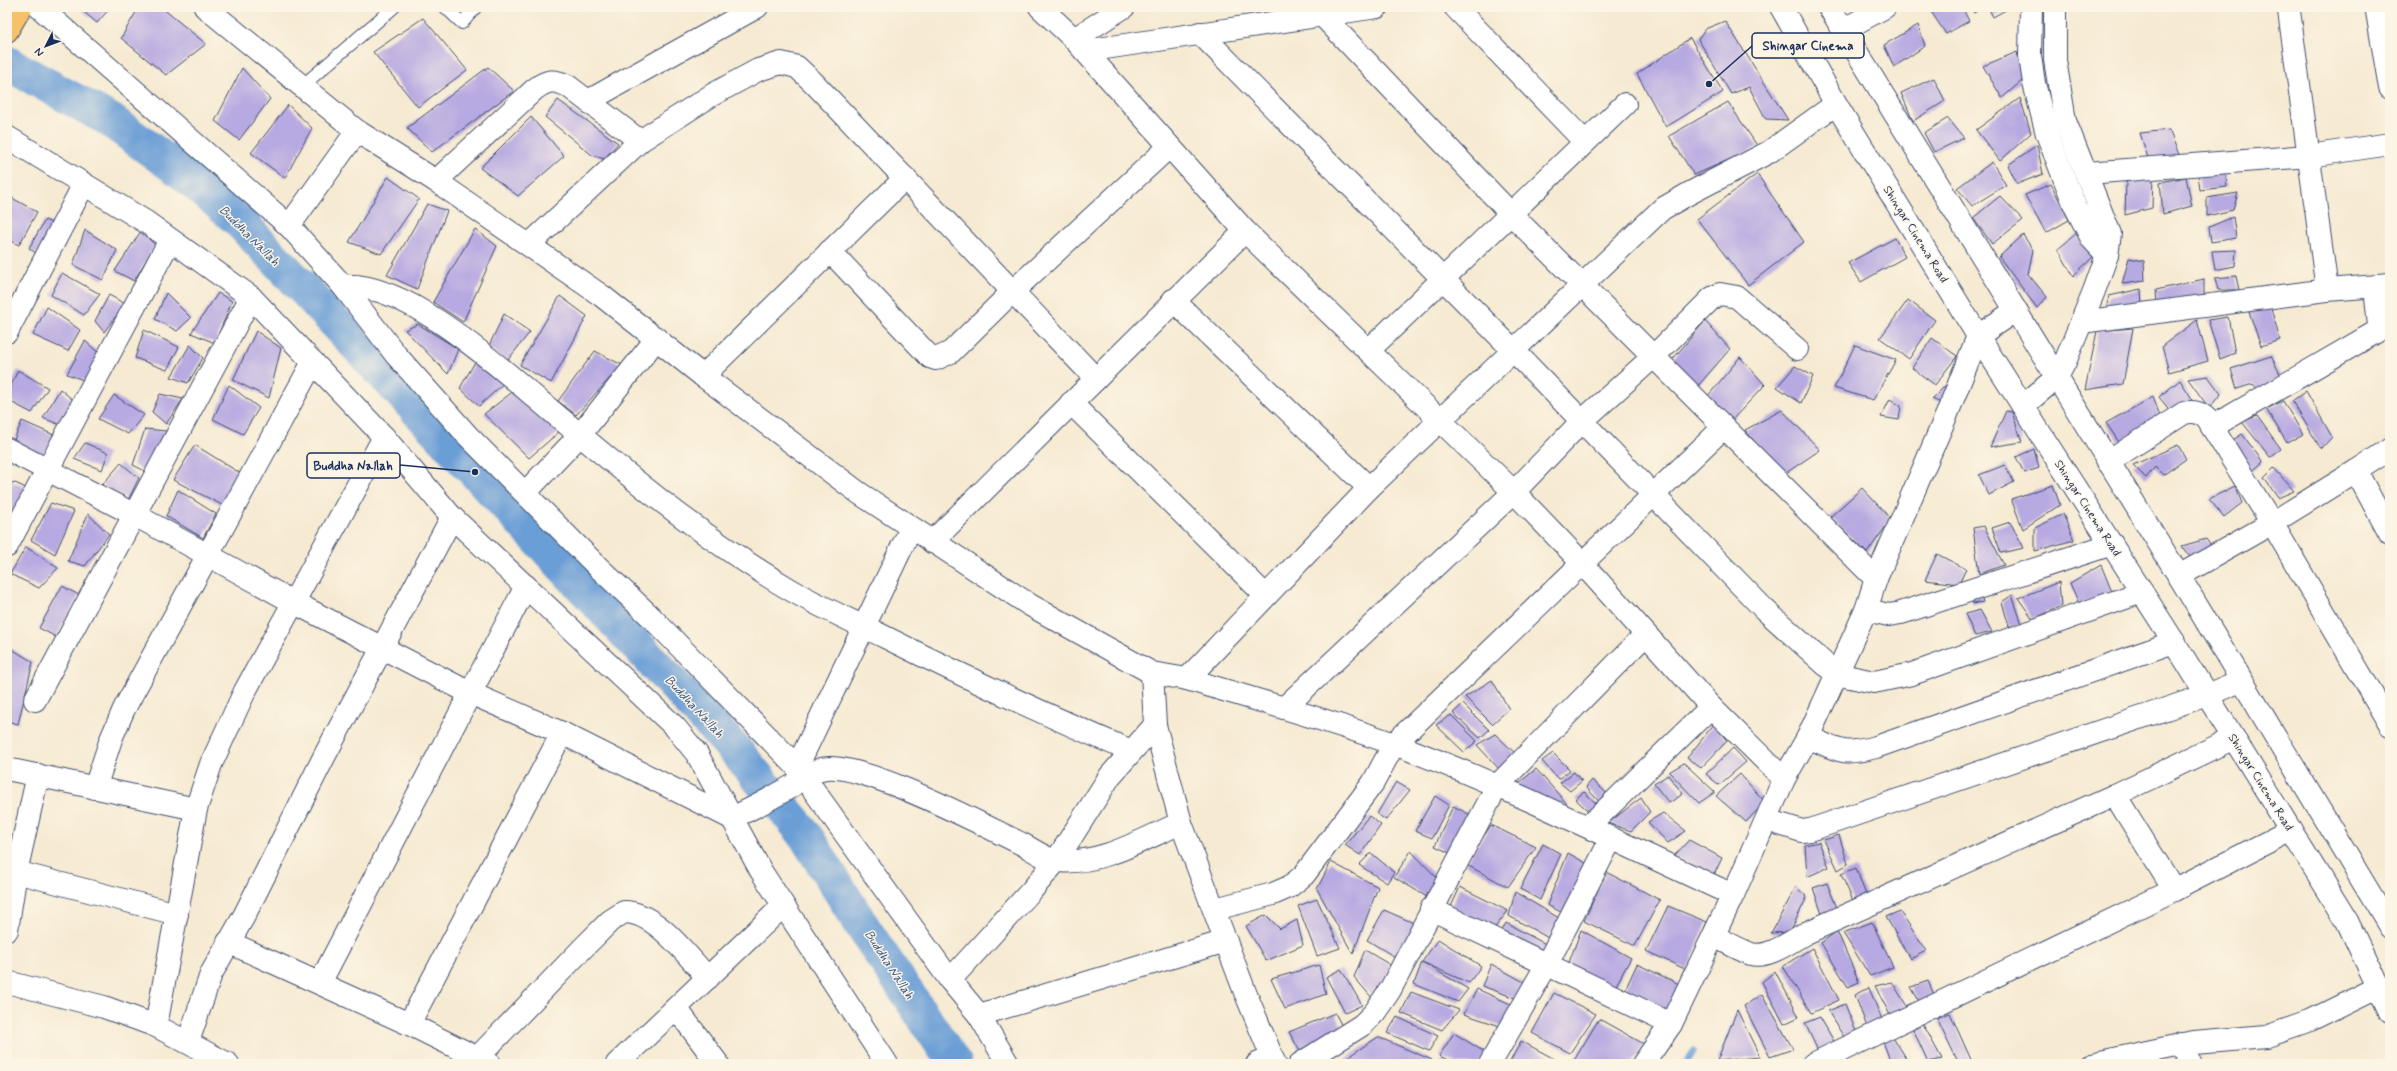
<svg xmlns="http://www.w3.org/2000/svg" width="2397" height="1071" font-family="Mynerve,sans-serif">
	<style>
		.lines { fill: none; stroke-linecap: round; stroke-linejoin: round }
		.stream { stroke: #6a9ed6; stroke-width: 6 }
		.river { stroke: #6a9ed6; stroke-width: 35 }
		.building { fill: #b7a9e1 }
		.service-casing { stroke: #3c4b6f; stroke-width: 14 }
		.minor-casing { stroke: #3c4b6f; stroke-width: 24 }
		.tertiary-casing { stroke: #3c4b6f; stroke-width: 24 }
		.primary-casing { stroke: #3c4b6f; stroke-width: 24 }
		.service { stroke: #fff; stroke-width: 12 }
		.minor { stroke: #fff; stroke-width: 22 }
		.tertiary { stroke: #fff; stroke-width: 22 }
		.primary { stroke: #f6c16b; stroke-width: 22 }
		.labels { text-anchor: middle; stroke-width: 3; stroke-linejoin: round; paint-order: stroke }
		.street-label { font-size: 12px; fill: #1b2f5e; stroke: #fcf5e5 }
		.water-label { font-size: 13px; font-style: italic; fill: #375688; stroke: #fcf5e5 }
		.leader { fill: none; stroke: #1b2f5e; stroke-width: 1.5 }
		.callout-dot { fill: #1b2f5e; stroke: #fcf5e5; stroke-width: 1.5 }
		.callout { fill: #fcf5e5; stroke: #1b2f5e; stroke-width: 1.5 }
		.callout-label { font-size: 13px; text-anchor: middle; font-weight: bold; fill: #1b2f5e }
	</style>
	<rect width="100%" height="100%" fill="#fcf5e5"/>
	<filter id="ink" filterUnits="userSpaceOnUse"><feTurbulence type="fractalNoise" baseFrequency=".025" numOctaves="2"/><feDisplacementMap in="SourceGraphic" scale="8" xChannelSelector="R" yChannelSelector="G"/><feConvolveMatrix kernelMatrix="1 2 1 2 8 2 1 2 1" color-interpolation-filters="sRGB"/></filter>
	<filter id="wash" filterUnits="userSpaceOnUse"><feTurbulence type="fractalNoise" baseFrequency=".012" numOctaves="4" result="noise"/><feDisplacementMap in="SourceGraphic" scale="16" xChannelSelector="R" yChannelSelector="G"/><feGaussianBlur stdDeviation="0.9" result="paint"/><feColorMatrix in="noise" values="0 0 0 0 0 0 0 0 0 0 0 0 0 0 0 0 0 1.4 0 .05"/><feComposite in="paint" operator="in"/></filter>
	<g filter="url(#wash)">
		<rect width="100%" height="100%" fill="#f6ead2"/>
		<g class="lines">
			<path class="stream" d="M1686 1064 1694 1051"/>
			<path class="river" d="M7 63 110 120 183 173 237 219 301 286 735 750 803 832 866 932 955 1064"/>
		</g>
		<g id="blocks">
			<g class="building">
				<path d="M78 7H111L97 23Z"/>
				<path d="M139 7H161L206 44 166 75 121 38Z"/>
				<path d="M1928 7H1962L1969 21 1946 34Z"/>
				<path d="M1971 7H1983L1974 13Z"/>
				<path d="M1988 7H2011L1993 17Z"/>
				<path d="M423 18 467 70 418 107 373 52Z"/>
				<path d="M1725 21 1788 120 1766 119 1749 87 1731 94 1698 39 1705 29Z"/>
				<path d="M1918 25 1925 46 1894 67 1884 45Z"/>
				<path d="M1690 38 1723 92 1666 127 1637 74Z"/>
				<path d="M2017 52 2023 80 2002 98 1983 66Z"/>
				<path d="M488 67 514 91 432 152 407 128Z"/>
				<path d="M242 68 270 99 239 140 215 121Z"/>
				<path d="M1934 78 1945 101 1913 121 1901 93Z"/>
				<path d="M2020 98 2031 133 2000 161 1976 130Z"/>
				<path d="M558 100 618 143 604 159 592 155 545 117Z"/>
				<path d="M1728 102 1758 147 1694 175 1669 136Z"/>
				<path d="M288 105 312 128 285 178 251 153Z"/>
				<path d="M531 117 564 156 518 196 480 168Z"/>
				<path d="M1948 118 1964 138 1934 152 1924 133Z"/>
				<path d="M2169 130 2180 157 2148 158 2140 133Z"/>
				<path d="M2037 145 2043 174 2017 184 2008 165Z"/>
				<path d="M1992 162 2006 185 1972 206 1957 188Z"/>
				<path d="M2225 169 2227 187 2200 190 2198 175Z"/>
				<path d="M1757 174 1804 242 1748 285 1697 219Z"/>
				<path d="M2153 176 2152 208 2125 215 2126 182Z"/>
				<path d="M388 177 419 199 381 254 349 242Z"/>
				<path d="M2186 177 2192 206 2163 214 2160 182Z"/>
				<path d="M2051 184 2069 220 2046 233 2025 195Z"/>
				<path d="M2238 193 2233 210 2207 216V198Z"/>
				<path d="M7 195 37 212 19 245 7 239Z"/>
				<path d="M2000 196 2023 220 1992 244 1973 218Z"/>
				<path d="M427 204 447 211 417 289 387 275Z"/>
				<path d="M2233 217 2236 238 2211 242 2209 227Z"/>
				<path d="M45 220 56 225 37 254 29 248Z"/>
				<path d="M475 229 497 246 463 322 433 302Z"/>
				<path d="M85 230 117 250 103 280 73 265Z"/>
				<path d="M141 231 155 245 134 281 115 271Z"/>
				<path d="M2077 233 2093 257 2073 276 2058 249Z"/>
				<path d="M2023 235 2033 250 2028 274 2047 297 2037 308 1999 257Z"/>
				<path d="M1895 238 1905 257 1861 282 1848 263Z"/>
				<path d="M2236 250 2235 266 2215 270 2212 251Z"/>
				<path d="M2129 258 2144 261 2145 281 2122 284Z"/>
				<path d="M62 273 100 294 84 315 51 295Z"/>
				<path d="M2236 276 2239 290H2218L2215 278Z"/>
				<path d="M2204 279V296L2157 305 2156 290Z"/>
				<path d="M2141 289 2142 305 2106 310 2109 296Z"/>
				<path d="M166 293 191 318 177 331 155 319Z"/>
				<path d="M218 293 232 301 215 343 191 333Z"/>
				<path d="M109 295 125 304 104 332 95 321Z"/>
				<path d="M560 296 587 316 551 383 520 365Z"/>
				<path d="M1908 300 1935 320 1909 359 1880 338Z"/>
				<path d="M47 307 80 330 68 351 33 335Z"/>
				<path d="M2271 308 2280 340 2261 346 2248 309Z"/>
				<path d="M504 314 530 332 507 361 488 348Z"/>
				<path d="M2228 317 2235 353 2220 359 2208 320Z"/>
				<path d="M2197 320 2208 361 2169 372 2162 346Z"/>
				<path d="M1705 321 1730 349 1697 387 1672 360Z"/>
				<path d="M418 324 458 349 448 374 405 330Z"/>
				<path d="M2133 328 2123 384 2085 390 2097 331Z"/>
				<path d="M144 330 179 347 167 370 135 358Z"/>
				<path d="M256 331 281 348 269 398 233 380Z"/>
				<path d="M1932 338 1957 356 1935 385 1912 368Z"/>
				<path d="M85 341 100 354 86 381 67 374Z"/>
				<path d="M190 345 203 358 188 383 171 377Z"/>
				<path d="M1855 345 1896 360 1873 400 1834 388Z"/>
				<path d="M595 351 622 365 576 415 558 401Z"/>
				<path d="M2271 356 2281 376 2260 392 2253 384 2237 389 2231 369Z"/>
				<path d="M1740 357 1765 385 1731 421 1708 396Z"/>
				<path d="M475 362 504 383 479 406 460 388Z"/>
				<path d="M1795 366 1813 376 1801 403 1777 387Z"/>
				<path d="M18 370 48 388 32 413 7 400V394Z"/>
				<path d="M2208 376 2221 394 2209 408 2188 379Z"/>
				<path d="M2180 380 2194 402 2171 412 2159 397Z"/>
				<path d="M1948 383 1943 404 1932 399Z"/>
				<path d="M229 385 259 408 243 434 213 419Z"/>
				<path d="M60 389 73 400 63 426 43 418Z"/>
				<path d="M515 390 559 432 529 458 484 414Z"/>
				<path d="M2306 391 2332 437 2321 449 2292 401Z"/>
				<path d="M160 394 183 399 166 424 152 412Z"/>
				<path d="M114 395 144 415 128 434 98 419Z"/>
				<path d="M2153 397 2160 416 2119 442 2106 423Z"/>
				<path d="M1890 399 1901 406 1899 420 1881 417Z"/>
				<path d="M2283 401 2303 434 2287 443 2266 409Z"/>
				<path d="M1782 410 1820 450 1783 475 1745 430Z"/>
				<path d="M2006 411 2012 412 2022 442 1990 447Z"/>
				<path d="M2257 416 2281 449 2270 457 2242 422Z"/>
				<path d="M22 421 54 435 43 456 13 442Z"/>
				<path d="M145 429 166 431 151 474 133 465Z"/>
				<path d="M2242 434 2263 462 2249 474 2230 442Z"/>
				<path d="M85 443 108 453 102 470 74 459Z"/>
				<path d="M195 445 243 475 222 505 173 480Z"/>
				<path d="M2178 445 2186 459 2163 475 2155 467 2146 478 2133 465Z"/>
				<path d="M2034 449 2039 468 2024 473 2016 457Z"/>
				<path d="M121 463 139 478 128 500 102 485Z"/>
				<path d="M2005 465 2014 482 1989 495 1979 475Z"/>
				<path d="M2274 468 2294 491 2278 498 2264 478Z"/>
				<path d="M13 482 28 489 7 525V492Z"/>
				<path d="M2053 485 2060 505 2023 529 2011 499Z"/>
				<path d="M2235 486 2242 503 2224 517 2209 499Z"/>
				<path d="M1862 488 1891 519 1867 553 1830 517Z"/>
				<path d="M178 490 216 514 203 538 166 516Z"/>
				<path d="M51 503 74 511 55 554 31 540Z"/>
				<path d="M88 514 109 534 85 566 68 561Z"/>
				<path d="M2063 514 2074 540 2035 551V528Z"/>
				<path d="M2010 522 2024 548 2001 553 1992 528Z"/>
				<path d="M1984 526 2004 565 1979 574 1973 528Z"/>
				<path d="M2206 539 2213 549 2192 560 2182 546Z"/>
				<path d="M26 547 58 568 39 588 10 574Z"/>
				<path d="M1937 554 1966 569 1959 584 1925 580Z"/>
				<path d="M2101 565 2112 592 2079 604 2070 583Z"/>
				<path d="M2059 582 2061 606 2033 619 2018 598Z"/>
				<path d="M62 586 79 595 56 637 39 628Z"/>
				<path d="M1980 593 1983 602 1973 604 1971 596Z"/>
				<path d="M2012 595 2022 624 2009 627 2002 602Z"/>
				<path d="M1980 610 1992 632 1975 636 1965 614Z"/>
				<path d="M7 646 33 662 18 724 7 721Z"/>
				<path d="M1492 680 1509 709 1492 724 1465 697Z"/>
				<path d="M1463 704 1489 730 1480 738 1453 713Z"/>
				<path d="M1451 715 1477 741 1464 752 1436 725Z"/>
				<path d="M1714 724 1727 741 1701 768 1687 758Z"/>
				<path d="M1495 734 1517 755 1501 771 1477 745Z"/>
				<path d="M1733 748 1746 762 1719 785 1706 774Z"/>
				<path d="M1553 753 1570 770 1558 779 1542 761Z"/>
				<path d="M1684 763 1715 792 1699 803 1669 772Z"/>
				<path d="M1536 769 1568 805 1558 808 1513 788Z"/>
				<path d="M1574 772 1582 781 1570 791 1560 783Z"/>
				<path d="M1740 774 1765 802 1746 822 1716 796Z"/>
				<path d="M1668 775 1683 794 1669 803 1654 784Z"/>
				<path d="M1592 780 1612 798 1603 806 1586 787Z"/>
				<path d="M1396 782 1410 790 1386 820 1377 814Z"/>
				<path d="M1584 792 1601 808 1593 815 1575 799Z"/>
				<path d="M1435 796 1449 805 1432 838 1415 831Z"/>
				<path d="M1641 798 1650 812 1631 831 1608 823Z"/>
				<path d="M1453 806 1471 815 1452 854 1435 846Z"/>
				<path d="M1663 813 1686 831 1668 843 1648 822Z"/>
				<path d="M1369 816 1381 825 1360 855 1345 845Z"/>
				<path d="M1491 825 1536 847 1508 887 1465 864Z"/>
				<path d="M1839 835 1848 864 1838 870 1824 840Z"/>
				<path d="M1689 840 1722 858 1713 877 1674 856Z"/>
				<path d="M1819 842 1829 867 1807 877 1805 845Z"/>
				<path d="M1543 844 1561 854 1540 900 1520 889Z"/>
				<path d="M1411 851 1439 880 1427 897 1394 877Z"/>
				<path d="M1371 853 1394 872 1387 883 1359 865Z"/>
				<path d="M1568 853 1591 866 1565 914 1547 905Z"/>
				<path d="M1331 862 1378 887 1353 954 1317 889Z"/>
				<path d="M1856 868 1867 898 1855 905 1841 874Z"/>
				<path d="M1606 872 1660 900 1635 946 1584 921Z"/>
				<path d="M1827 883 1837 908 1822 914 1813 888Z"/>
				<path d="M1460 887 1508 911 1493 930 1449 911Z"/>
				<path d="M1796 887 1807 897 1790 932 1771 933Z"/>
				<path d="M1515 892 1564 921 1552 940 1509 916Z"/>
				<path d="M1317 899 1340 948 1317 956 1298 906Z"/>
				<path d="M1668 906 1707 922 1687 970 1646 951Z"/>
				<path d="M1384 910 1416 924 1400 960 1367 940Z"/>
				<path d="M1900 911 1926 951 1910 959 1886 917Z"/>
				<path d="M1266 915 1280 929 1297 920 1303 945 1266 961 1246 926Z"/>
				<path d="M1872 922 1893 967 1870 976 1843 933Z"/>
				<path d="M1506 923 1551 947 1545 958 1499 937Z"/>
				<path d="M1581 930 1631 958 1614 989 1568 965Z"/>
				<path d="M1837 931 1859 982 1848 987 1821 943Z"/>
				<path d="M1438 939 1481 966 1469 983 1422 962 1468 989 1458 1002 1414 984 1422 962Z"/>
				<path d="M1812 948 1839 1000 1811 1013 1783 966Z"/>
				<path d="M1365 950 1392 966 1373 999 1354 977Z"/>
				<path d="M1491 964 1524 982 1515 998 1482 986Z"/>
				<path d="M1637 964 1679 984 1666 1017 1624 992Z"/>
				<path d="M1319 965 1326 994 1285 1009 1271 979Z"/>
				<path d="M1341 969 1362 1005 1345 1013 1326 977Z"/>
				<path d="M1775 971 1799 1017 1784 1024 1762 982Z"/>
				<path d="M1928 981 1936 999 1922 1006 1911 987Z"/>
				<path d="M1892 982 1908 1008 1890 1015 1875 986Z"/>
				<path d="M1869 988 1883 1022 1867 1027 1855 995Z"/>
				<path d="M1477 989 1513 1005 1503 1027 1464 1014Z"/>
				<path d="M1411 992 1459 1010 1442 1030 1401 1013Z"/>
				<path d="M1554 993 1596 1014 1570 1053 1532 1033Z"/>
				<path d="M1762 994 1793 1049 1770 1057 1744 1006Z"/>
				<path d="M1845 1004 1857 1034 1845 1039 1828 1011Z"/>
				<path d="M1737 1010 1760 1057 1717 1061Z"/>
				<path d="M1335 1013 1343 1028 1301 1053 1289 1032Z"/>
				<path d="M1950 1013 1973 1064 1958 1062 1937 1018Z"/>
				<path d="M1397 1017 1438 1036 1429 1051 1387 1033Z"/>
				<path d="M1820 1017 1835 1043 1818 1051 1805 1023Z"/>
				<path d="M1599 1019 1644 1044 1631 1064H1577L1573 1062Z"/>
				<path d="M1923 1024 1942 1059 1928 1062 1913 1029Z"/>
				<path d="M1454 1033 1486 1053 1479 1064H1458L1439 1056Z"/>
				<path d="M1892 1035 1906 1058 1890 1060 1882 1039Z"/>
				<path d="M1378 1037 1432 1060 1427 1064H1337Z"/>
				<path d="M1521 1041 1564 1064H1509Z"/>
				<path d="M1442 1061 1449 1064H1438Z"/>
			</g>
		</g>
	</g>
	<g filter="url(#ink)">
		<use href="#blocks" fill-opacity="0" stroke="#3c4b6f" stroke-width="1"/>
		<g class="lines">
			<defs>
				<g id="service">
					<path d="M445 7 462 23 476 7"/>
					<path d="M301 87 394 7"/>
				</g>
				<g id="minor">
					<path d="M39 7 289 226 343 286 396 355 468 436 598 567 650 616 797 767 950 980 979 1015 1008 1064"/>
					<path d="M1040 7 1074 39 1245 231 1514 492 1582 563 1711 707 1784 779"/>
					<path d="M1455 7 1585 142"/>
					<path d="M2031 7 2030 56 2034 83 2047 134 2075 206 2092 239 2107 255"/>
					<path d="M2289 11 2327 290"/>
					<path d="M2377 12 2390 88"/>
					<path d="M1323 16 1511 214 1876 579"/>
					<path d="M1843 30 1885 7"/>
					<path d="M1200 33 1514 351 1764 609 1836 674 1874 682 1912 674 2142 592"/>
					<path d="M1074 39 1124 7"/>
					<path d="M1085 51 1377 7"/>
					<path d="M588 101 757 7"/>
					<path d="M7 137 146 222 251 297 384 437 452 517 675 727 697 754 761 871 887 1064"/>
					<path d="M2087 173 2309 156 2390 144"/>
					<path d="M436 181 535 89C547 80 554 79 568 86L640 141"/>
					<path d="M289 226 357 131"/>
					<path d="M529 245 640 141 712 95 758 70 781 63 797 67 813 82 1096 379"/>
					<path d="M830 251 930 357 936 359 951 352 1012 292 1169 147"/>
					<path d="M343 286C404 280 497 365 542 403 621 470 702 538 791 590 822 608 855 622 887 638 967 678 1048 716 1131 751"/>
					<path d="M1173 300 1369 488"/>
					<path d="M2081 322 2327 290 2390 285"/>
					<path d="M7 332 84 184"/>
					<path d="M1369 350 1625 104"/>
					<path d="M703 376 905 178"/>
					<path d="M1071 403 1265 595"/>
					<path d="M2023 406 2057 377 2065 362 2094 291 2107 255 2110 234 2065 121 2055 60V7"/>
					<path d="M2212 427 2376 332 2379 326 2375 287"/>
					<path d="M7 449 135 515 293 602 470 693 562 733 731 818C752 809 772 798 792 786 801 780 811 772 821 769 856 758 983 825 1020 843 1031 848 1046 860 1058 861 1101 865 1143 839 1181 823"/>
					<path d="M2108 462 2184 413C2194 411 2200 412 2207 419L2272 523 2390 725"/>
					<path d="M2356 471 2390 449"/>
					<path d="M525 493 580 435 657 338"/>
					<path d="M932 542 1245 231"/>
					<path d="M7 546 170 240"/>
					<path d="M2179 576 2272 523 2356 471 2390 534"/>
					<path d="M1866 610 1889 615 1901 613 2112 544"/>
					<path d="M1187 679 1369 488 1662 209 1690 193 1769 152 1836 104"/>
					<path d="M35 700 251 297"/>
					<path d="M1284 708 1514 492 1581 422 1653 357 1712 298 1720 294 1737 297 1797 349"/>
					<path d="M1808 737C1840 751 1841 756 1876 747L2174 642"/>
					<path d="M797 767 911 528"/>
					<path d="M7 769 196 809"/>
					<path d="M95 788 111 739 124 709 313 362"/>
					<path d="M2115 795 2174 890"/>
					<path d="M1767 820 1802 831 1810 830 2207 695 2240 681"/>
					<path d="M1589 826 1711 707"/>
					<path d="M16 872 177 914"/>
					<path d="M1215 909 1273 894 1289 887 1304 875 1373 783 1394 744 1723 428"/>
					<path d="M1431 909 1671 1024"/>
					<path d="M7 930 16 872 38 775"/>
					<path d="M1714 936C1726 942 1738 949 1751 954 1768 959 1791 941 1806 933L2115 795 2234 738"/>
					<path d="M228 942 409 1024 490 1064"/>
					<path d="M950 980 1032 890 1056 861 1110 776 1155 725"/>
					<path d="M7 982 104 1007 156 1026 228 1064"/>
					<path d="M320 983 526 586"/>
					<path d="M676 1008 718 1064"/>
					<path d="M979 1015 1226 941"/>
					<path d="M409 1024 562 733"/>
					<path d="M156 1026 196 809 211 764 245 691 384 437"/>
					<path d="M188 1042 211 974 244 916 325 755 452 517"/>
					<path d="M2181 1044 2191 1064"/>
					<path d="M478 1057 584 947 610 921 624 912C656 912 687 956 708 978"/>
					<path d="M617 1064 783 906"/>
					<path d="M1257 1064 1271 1058"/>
					<path d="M1300 1064 1362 1025 1375 1012 1390 990 1497 786 1645 635"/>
					<path d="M1490 1064 1547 964 1611 839"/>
					<path d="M1813 1064 2174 890 2291 830"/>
					<path d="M2091 1064 2194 1042 2267 1036 2310 1021 2379 987"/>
				</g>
				<g id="tertiary">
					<path d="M205 7 357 131 436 181 602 296 703 376 859 493 1030 605 1152 673 1187 679C1256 700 1326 719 1394 744 1510 787 1621 844 1733 895"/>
					<path d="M1781 7 1836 104 1978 336 2174 642 2347 921 2390 1012"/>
					<path d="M1829 7 2179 576 2390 927"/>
					<path d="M1152 673 1155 725 1181 823 1245 992 1275 1064"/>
					<path d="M1643 1064 1671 1024 1733 895 1784 779 1808 737 1866 610 1876 579 1947 414 1978 336 2016 310"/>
				</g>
				<path id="primary" d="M7 31 21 7"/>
			</defs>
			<use href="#service" class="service-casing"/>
			<use href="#minor" class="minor-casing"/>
			<use href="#tertiary" class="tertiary-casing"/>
			<use href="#primary" class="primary-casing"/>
			<use href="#service" class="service"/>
			<use href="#minor" class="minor"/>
			<use href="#tertiary" class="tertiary"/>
			<use href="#primary" class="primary"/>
		</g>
	</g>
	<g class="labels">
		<g class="street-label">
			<text transform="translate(1916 234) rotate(58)" y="4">Shingar Cinema Road</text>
			<text transform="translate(2088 508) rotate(57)" y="4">Shingar Cinema Road</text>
			<text transform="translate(2261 782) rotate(58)" y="4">Shingar Cinema Road</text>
		</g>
		<g class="water-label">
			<text transform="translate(250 235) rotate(45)" y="5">Buddha Nallah</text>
			<text transform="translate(695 706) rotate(47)" y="5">Buddha Nallah</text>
			<text transform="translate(890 964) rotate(57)" y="5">Buddha Nallah</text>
		</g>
	</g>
	<path class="leader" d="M1709 84L1752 46M475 472L400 465"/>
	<g class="callout-dot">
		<circle cx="1709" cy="84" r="4"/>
		<circle cx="475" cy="472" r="4"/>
	</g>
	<g class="callout">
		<rect x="1752" y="33" width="112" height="25" rx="4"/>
		<rect x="307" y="453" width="93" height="25" rx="4"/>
	</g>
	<g class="callout-label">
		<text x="1808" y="50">Shingar Cinema</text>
		<text x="353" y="470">Buddha Nallah</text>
	</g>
	<rect width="2397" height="1071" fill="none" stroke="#fcf5e5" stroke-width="24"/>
	<g transform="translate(46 46) rotate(228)" stroke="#fcf5e5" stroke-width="3" paint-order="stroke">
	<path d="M0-3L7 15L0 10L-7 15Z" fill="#1b2f5e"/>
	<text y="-6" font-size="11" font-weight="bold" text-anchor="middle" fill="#1b2f5e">N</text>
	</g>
</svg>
